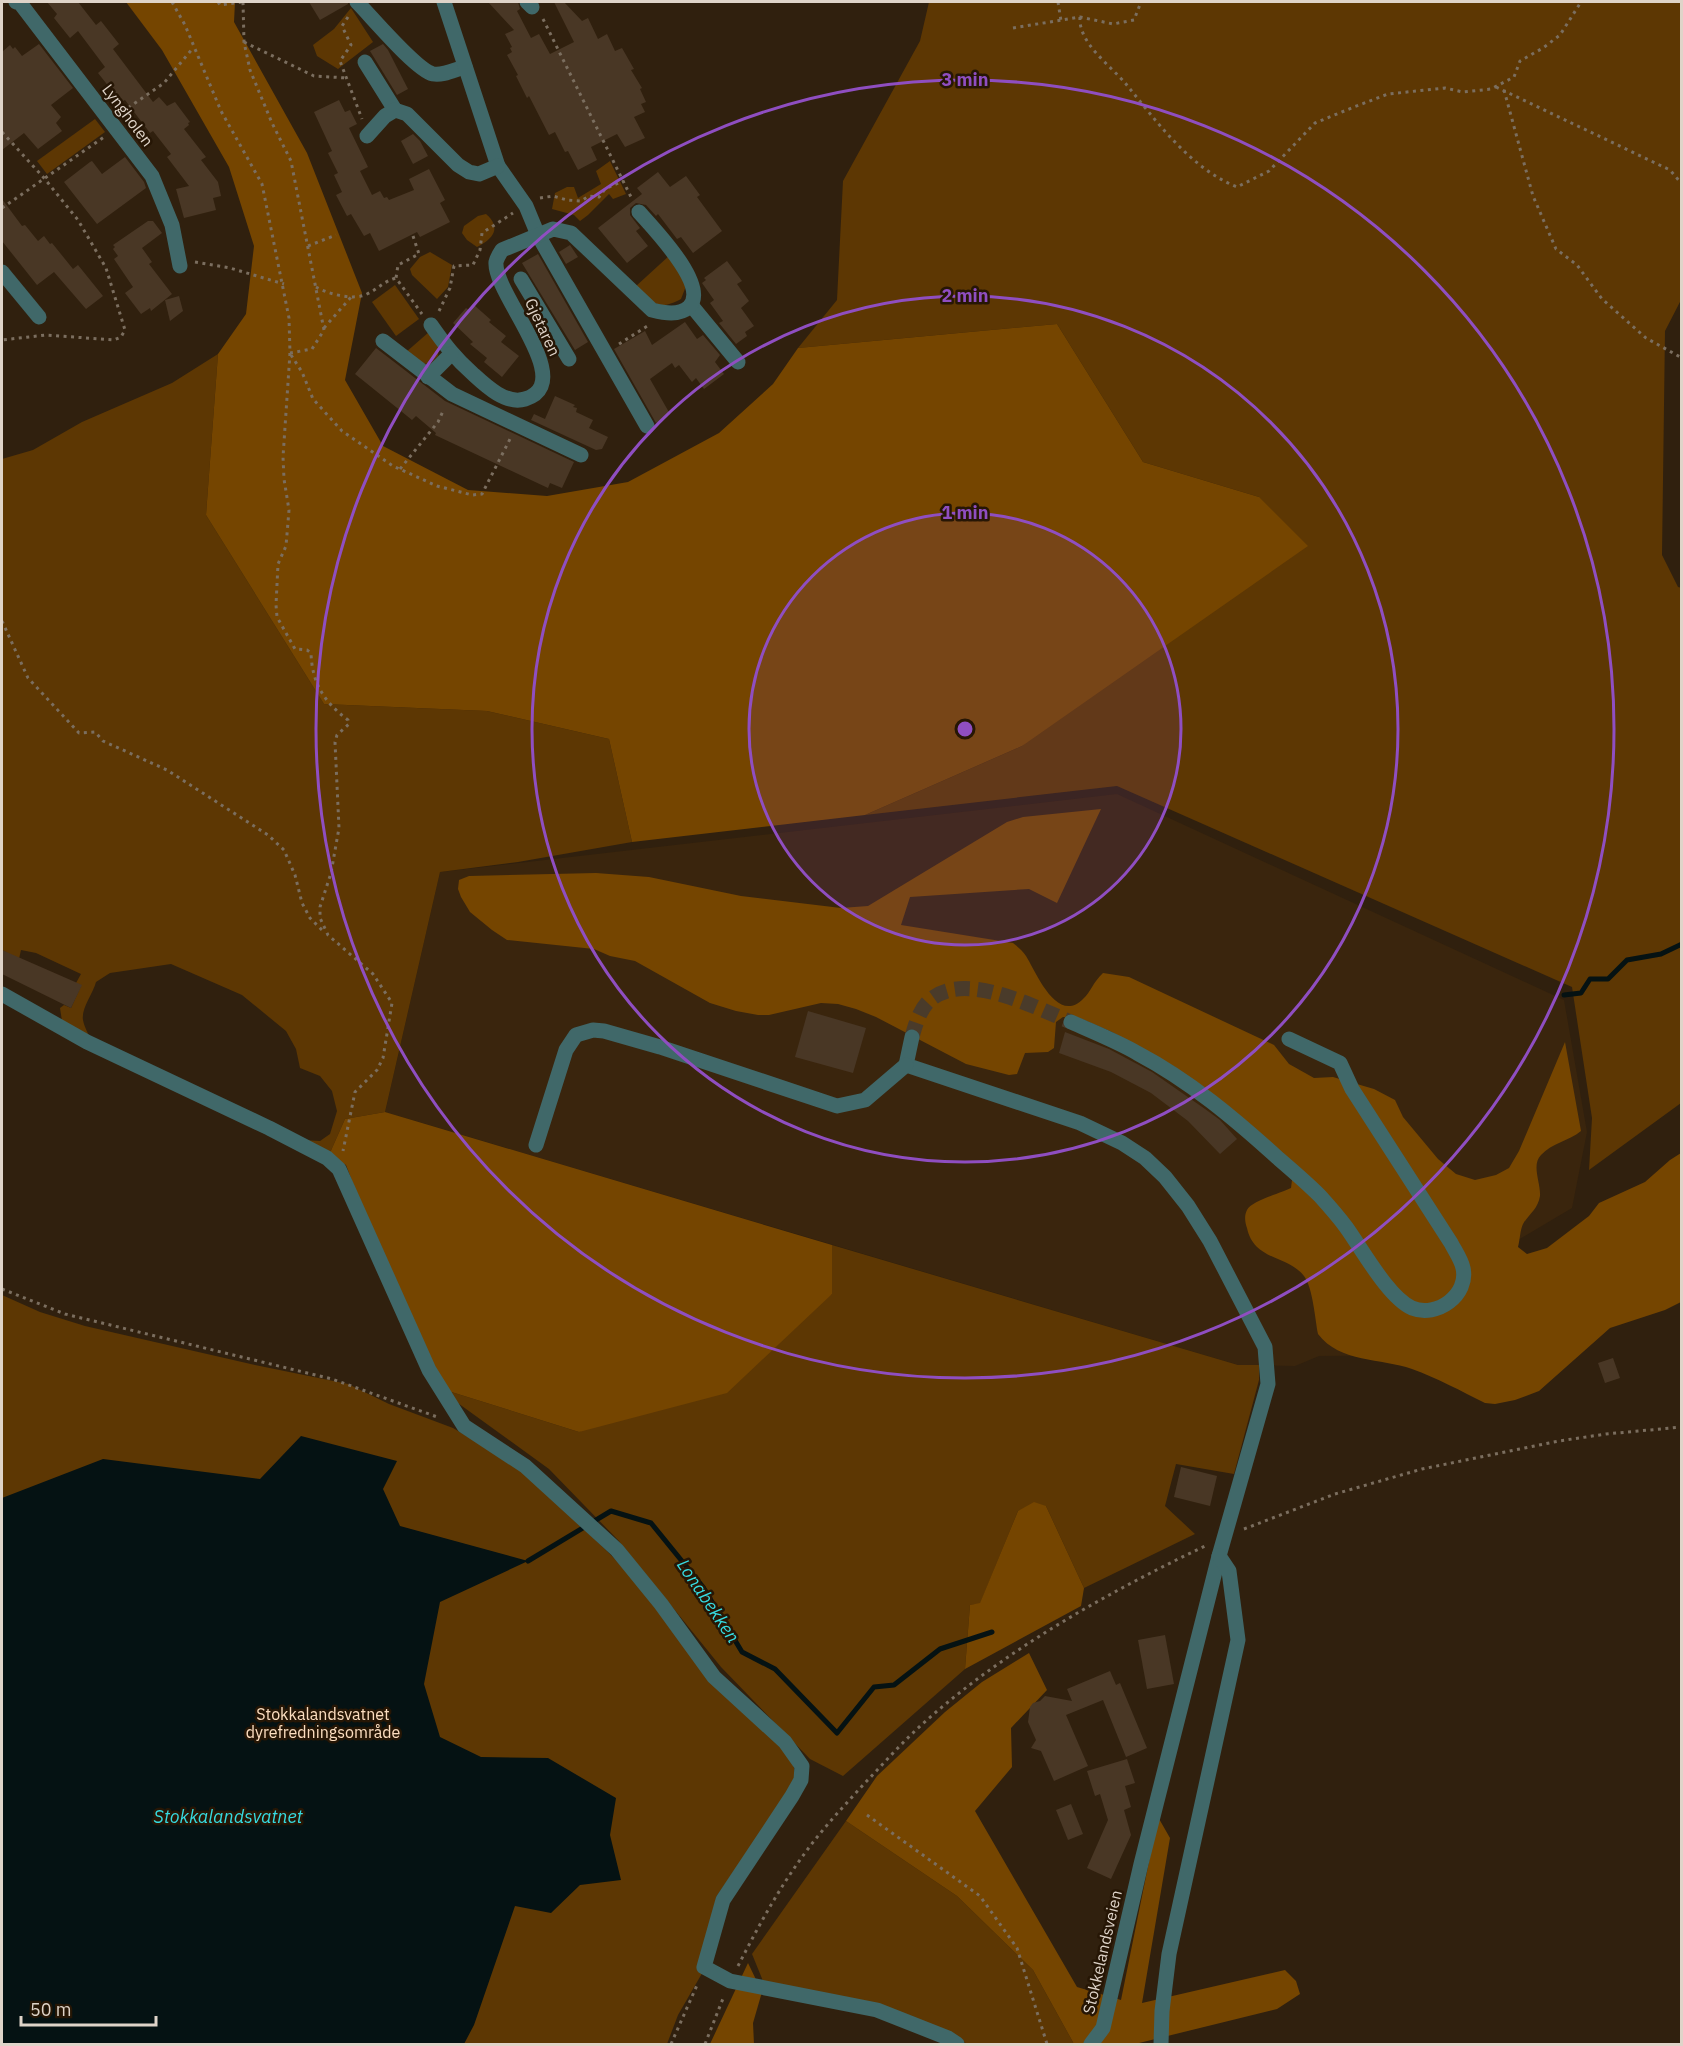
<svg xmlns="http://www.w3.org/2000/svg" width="1683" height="2046" font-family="'IBM Plex Sans',sans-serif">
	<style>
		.built { fill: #3a250d }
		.green { fill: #5d3703 }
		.forest { fill: #754500 }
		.water { fill: #051213 }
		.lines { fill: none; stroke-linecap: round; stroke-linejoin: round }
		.stream { stroke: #051213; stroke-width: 5 }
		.building { fill: #493725 }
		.minor-tunnel { stroke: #4a3b2a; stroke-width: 15; stroke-dasharray: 15 8; stroke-linecap: butt }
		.path { stroke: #7b6e5f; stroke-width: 3; stroke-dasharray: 3 4.5; stroke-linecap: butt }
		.minor { stroke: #406869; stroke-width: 15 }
		.ring { fill: none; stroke: #8f4ec1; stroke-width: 3 }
		.labels { text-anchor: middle; stroke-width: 5; stroke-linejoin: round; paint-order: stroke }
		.street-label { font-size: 16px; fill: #dfd4c9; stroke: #261605 }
		.park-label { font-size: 16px; fill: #fcdec0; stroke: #261605 }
		.water-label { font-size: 18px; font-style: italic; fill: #36dbe1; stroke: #261605 }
		.centre { fill: #8f4ec1; stroke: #261605; stroke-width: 3 }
		.ring-label { font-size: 18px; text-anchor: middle; font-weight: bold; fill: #8f4ec1; stroke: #261605; stroke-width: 5; stroke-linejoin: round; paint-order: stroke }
	</style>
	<rect width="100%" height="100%" fill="#30200e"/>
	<path class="built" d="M1117 794 1564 1000 1587 1132 1572 1208 1513 1243 1434 1355 1319 1356 1295 1366 1238 1365 385 1112 440 872Z"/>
	<g class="green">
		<path d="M929 2H1681L1682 298 1665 331 1662 555 1678 587 1682 588 1681 1103 1589 1170 1592 1118 1572 987 1117 786 865 815 1022 746 1259 497 1143 462 1057 324 798 348 837 300 843 181 920 41Z"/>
		<path d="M351 8 373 42 338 69 317 56 313 45 334 29Z"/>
		<path d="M95 119 105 132 47 174 37 161Z"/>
		<path d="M610 161 626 194 613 199 609 194 588 215 580 221 574 215 552 209 555 193 567 187H574L578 198 601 184 596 171Z"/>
		<path d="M486 214C502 228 493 239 477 247L467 240 462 233 464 226 478 216Z"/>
		<path d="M430 252 452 265 448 287 437 299 412 275 410 269 420 257Z"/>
		<path d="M670 255 686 286 681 299C657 312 653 302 635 287Z"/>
		<path d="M395 285 419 319 396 336 372 302Z"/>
		<path d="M429 332 439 345 438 356 430 364 417 363 405 353Z"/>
		<path d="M218 354 206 515 324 704 487 711 609 739 632 842 518 862 440 872 385 1112 345 1119 329 1155 303 1140 320 1141 330 1134 337 1111 332 1091 320 1076 300 1068 296 1049 286 1031 242 995 171 964 110 973 96 982C93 994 81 1008 83 1020 84 1026 88 1033 90 1038L62 1021 60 1008 64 1005 71 1008 81 986 76 983 81 974 36 953 21 950 19 959 2 950V459L33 450 82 422 172 383Z"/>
		<path d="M832 1245 1238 1365H1259V1380L1234 1474 1176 1464 1165 1506 1195 1534 1084 1588 1046 1506 1018 1511 980 1604 970 1605 965 1669 843 1776 810 1759 721 1667 618 1540 549 1469 455 1401 445 1390 579 1432 832 1294Z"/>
		<path d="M2 1295 40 1312 85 1326 255 1365 348 1384 389 1404 453 1428 492 1451 526 1473 612 1556 789 1753 794 1768V1784L716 1897 712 1956 678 2015 667 2044H2Z"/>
		<path d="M846 1821 957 1896 1033 1970 1074 2044H968L942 2032 763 1981 752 1954Z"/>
	</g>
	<g class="forest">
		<path d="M126 2H235L234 22 307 153 362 293 345 380 383 446 468 490 547 496 628 482 719 433 773 384 798 348 1057 324 1143 462 1259 497 1308 546 1022 746 865 815 632 842 609 739 487 711 324 704 206 515 218 354 246 314 254 246 229 167 162 50Z"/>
		<path d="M1101 809 1057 903 1029 889 910 897 901 925 1013 943C1018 947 1023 951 1026 956 1036 972 1057 1025 1083 999 1091 992 1093 982 1103 973L1129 977 1274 1045 1289 1064 1314 1078 1333 1077 1374 1089 1395 1100 1403 1117 1438 1159 1456 1174 1475 1180 1496 1175 1509 1168 1519 1151 1565 1042 1581 1131C1569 1141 1552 1143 1541 1155 1531 1165 1541 1183 1540 1196 1538 1209 1529 1214 1523 1224 1520 1230 1520 1240 1518 1247L1527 1254 1547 1248 1589 1216 1599 1203 1645 1182 1670 1160 1681 1153V1302L1665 1310 1610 1328 1539 1391 1515 1400 1495 1404 1485 1403C1461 1391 1437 1378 1412 1369 1381 1358 1340 1363 1318 1334 1315 1319 1313 1288 1304 1276 1288 1255 1254 1261 1247 1228 1245 1222 1244 1216 1247 1210 1251 1201 1281 1193 1291 1188L1292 1180 1286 1163 1218 1100 1175 1067 1112 1032 1082 1019 1063 1017 1056 1022 1054 1048 1048 1052 1025 1053 1017 1074 1009 1075 966 1064 876 1017 856 1009 838 1004 821 1003 769 1015H758L736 1011 710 1003 635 961 610 956 594 949 507 940 492 930 470 912 461 897 458 889 459 880 469 876 596 873 649 877 741 896 841 908 868 906 1007 822 1023 817Z"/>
		<path d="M385 1112 832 1245V1294L727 1393 579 1432 445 1390 373 1236 346 1165 329 1155 345 1119Z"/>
		<path d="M1034 1502 1046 1506 1084 1588 1081 1606 965 1669 970 1605 980 1603 1018 1511Z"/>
		<path d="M1029 1653 1047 1690 1011 1728 1012 1767 975 1811 1077 1987 1121 2000 1158 1817 1170 1838 1142 2003 1285 1970 1296 1981 1300 1994 1277 2009 1135 2044H1074L1033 1970 957 1896 846 1821 877 1776 945 1712 982 1682Z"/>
		<path d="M748 1963 762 1992 753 2023 754 2044H710Z"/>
	</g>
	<path class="water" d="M301 1436 397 1461 383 1489 400 1526 528 1561 440 1602 424 1684 440 1737 481 1757 548 1758 616 1798 610 1835 621 1880 580 1885 551 1913 515 1906 474 2025 464 2044H2V1498L103 1459 260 1479Z"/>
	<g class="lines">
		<g class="stream">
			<path d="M1564 995 1581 993 1590 979H1608L1627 960 1661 954 1682 944"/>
			<path d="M528 1561 611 1511 651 1523 703 1587 742 1652 775 1669 837 1733 874 1687 894 1685 940 1649 992 1632"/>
		</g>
	</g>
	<g class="building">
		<path d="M47 2H78L96 25 101 21 119 44 113 49 153 102 159 97 167 106 175 102 190 122 188 123 189 125 184 129 206 157 201 160 218 182 221 196 213 198 216 210 184 218 176 189 189 186 167 157 171 154 153 131 150 133 125 100 121 102 98 73 105 67 78 31 70 38 54 18 57 14Z"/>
		<path d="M309 2H348V4L320 20Z"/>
		<path d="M488 2H518L520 9 517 11 531 38 539 34 550 54 574 42 554 2H564L582 21 588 18 598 39 607 34 615 51 622 48 634 69 631 70 642 88 640 89 646 102 641 104 645 112 634 117 645 138 625 147 617 134 591 147 597 160 578 170 568 151 565 152 555 132 549 135 529 96 527 98 516 76 518 75 507 55 512 52 510 48 512 47 505 34 514 30Z"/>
		<path d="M39 44 73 88 51 105 61 117 56 123 62 131 38 149 24 133 2 150V52L10 45 13 49 15 47 22 56Z"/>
		<path d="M383 44 388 50 408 89 397 95 370 51Z"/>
		<path d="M339 100 345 112 350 110 357 124 349 128 368 167 360 171 372 195 380 191 384 198 387 197 389 200 414 190 409 179 429 169 445 200 440 203 450 222 420 237 417 232 379 251 370 233 364 236 351 214 347 216 336 195 342 192 334 175 338 173 328 153 332 151 314 112Z"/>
		<path d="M413 134 420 141 428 156 413 164 401 141Z"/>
		<path d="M125 157 144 182 146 188 97 224 64 182 90 162 92 161 102 174Z"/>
		<path d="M658 172 670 187 686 176 700 195 697 197 722 231 693 253 681 237 677 239 658 214 656 216 646 205 636 203 630 208V215L640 228 636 231 648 246 627 263 598 228 642 194 637 188Z"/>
		<path d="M2 199 22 226 25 225 38 241 44 236 50 244 52 243 73 269 78 265 103 296 86 309 54 272 37 285 2 241Z"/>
		<path d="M148 221H153L162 233 142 248 152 262 149 264 172 294 151 311 150 308 141 314 125 293 133 287 114 259 118 256 113 249 115 247 113 245Z"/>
		<path d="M570 245 578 257 566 264 559 252Z"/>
		<path d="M538 254 588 342 575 350 522 263Z"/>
		<path d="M727 261 742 281 737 284 749 301 741 308 754 326 745 332 747 336 736 344 719 323 723 321 710 303 714 300 702 283 706 280 704 278Z"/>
		<path d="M179 296 183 311 170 321 165 300Z"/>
		<path d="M474 305 491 320 489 322 506 336 501 342 519 356 502 377 484 362 487 358 470 344 473 342 453 323 466 308 469 310Z"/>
		<path d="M685 322 697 339 703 335 720 355 715 362 724 374 704 389 696 378 692 382 679 365 675 368 672 363 650 379 670 414 656 423 614 349 645 331 652 345Z"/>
		<path d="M376 348 445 401 574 462 562 488 550 483 548 488 435 435 436 433 416 416 412 420 355 374Z"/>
		<path d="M555 396 575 405 573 407 577 408 576 412 593 420 589 428 608 437 602 449 596 450 531 420 534 414 545 419Z"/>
		<path d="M2 950 82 985 71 1008 2 974Z"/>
		<path d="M808 1011 866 1028 853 1073 795 1057Z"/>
		<path d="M1065 1032 1109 1049 1152 1072 1205 1109 1220 1120 1237 1139 1220 1154 1188 1121 1151 1093 1111 1072 1059 1053Z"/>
		<path d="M1613 1358 1620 1378 1605 1383 1598 1363Z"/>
		<path d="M1181 1467 1217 1476 1210 1506 1174 1497Z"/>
		<path d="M1165 1635 1174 1684 1147 1689 1138 1640Z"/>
		<path d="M1110 1671 1116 1685 1120 1683 1147 1748 1126 1757 1103 1700 1066 1715 1088 1766 1054 1781 1041 1751 1031 1748 1036 1740 1028 1722 1030 1707 1033 1703 1040 1701 1045 1696 1072 1701 1067 1689Z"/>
		<path d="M1127 1759 1135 1783 1125 1786 1131 1807 1124 1810 1131 1835 1111 1879 1087 1868 1108 1820 1100 1794 1095 1796 1087 1771Z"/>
		<path d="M1071 1804 1083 1834 1068 1840 1056 1810Z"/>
	</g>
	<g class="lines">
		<path class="minor-tunnel" d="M912 1037C915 1026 919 1012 927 1003 961 967 1035 1008 1071 1022"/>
		<g class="path">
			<path d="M172 2 185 25 221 111 262 184 289 318 290 353 312 349 324 330 291 161 272 123 250 70 244 42 243 2"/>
			<path d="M218 2 220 5 242 2"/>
			<path d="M1058 2 1061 21"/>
			<path d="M348 17 342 26 351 45 340 61 362 119"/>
			<path d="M1080 17C1078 43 1111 66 1126 84 1157 122 1190 168 1237 187L1269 171 1315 123 1354 107 1388 94 1445 88 1463 92 1491 89 1514 77 1520 61 1543 48 1560 35 1581 2"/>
			<path d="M543 19 632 199"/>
			<path d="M1013 28 1080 17 1113 24 1134 20 1141 2"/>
			<path d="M244 42 314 76 347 78"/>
			<path d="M1496 87 1670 170 1682 184"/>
			<path d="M1504 90 1533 196 1556 249 1577 265 1602 299 1646 338 1682 358"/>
			<path d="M122 112 164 83 193 48"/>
			<path d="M2 132 44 178 78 220 106 268 125 330 121 337 114 340 46 335 2 340"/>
			<path d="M540 198 553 196 567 200 581 201 589 196 599 197 605 189 623 181"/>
			<path d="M2 208 104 137"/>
			<path d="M413 236 419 254 398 265 396 278 422 314"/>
			<path d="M308 246 336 235"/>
			<path d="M195 262 230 268 284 284"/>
			<path d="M316 287C328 294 354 301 367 294 378 289 384 281 396 278"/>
			<path d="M439 311 450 288 454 266 473 265 480 250 482 233 513 213"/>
			<path d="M324 328 352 296"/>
			<path d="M619 344 649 325"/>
			<path d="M290 353 283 457 284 479 289 510 286 546 278 564 276 605 277 617 295 649 307 650 311 653C312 683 324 702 348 720L349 724 337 735 335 742 339 828 331 873 320 907V918L328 935 373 974 392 1003 383 1058 377 1070 355 1092 343 1151"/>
			<path d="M291 355 302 372 313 399 342 431 393 466 437 486 472 495 482 494 510 439"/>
			<path d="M400 469 438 422 444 409"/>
			<path d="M2 621 28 678 79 733 95 732 103 741 167 770 268 835 284 850 295 875 302 903 310 918 325 933"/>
			<path d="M2 1289 65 1314 332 1379 440 1418"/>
			<path d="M1244 1529 1335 1494 1422 1469 1559 1441 1606 1434 1682 1427"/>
			<path d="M867 1815 980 1896 1017 1948 1047 2044"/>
			<path d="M738 1966C758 1927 779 1888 805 1853 823 1828 844 1806 864 1784 885 1762 905 1739 928 1719 1010 1647 1107 1593 1205 1546"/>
			<path d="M671 2044 698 1983"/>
			<path d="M705 2044 724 1996"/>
		</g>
		<g class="minor">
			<path d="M16 2 20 3 152 176 172 225 180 266"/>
			<path d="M357 2C371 16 416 70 433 74 443 76 456 69 465 67"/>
			<path d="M444 2 498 166 526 206 538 235 647 426"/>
			<path d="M527 2 532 7"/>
			<path d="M365 62 395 110"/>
			<path d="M367 136 385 116 395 110 407 114 458 165 469 172 479 174 498 166"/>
			<path d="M2 272 39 317"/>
			<path d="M521 279 569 359"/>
			<path d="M691 305 738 362"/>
			<path d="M431 325C445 345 455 358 473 374 486 386 506 405 525 399 579 383 493 294 496 262 497 258 500 253 502 250L553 229 571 233 652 310C664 313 679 316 689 307 710 286 653 228 639 212"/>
			<path d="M383 341 452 394 581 455"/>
			<path d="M428 377 451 354"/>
			<path d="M2 994 87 1042 269 1128 327 1158 339 1169 429 1370 464 1426 525 1466 617 1550 661 1604 714 1677 785 1742 802 1766 801 1780 792 1796 723 1900 704 1967 730 1981 877 2010 948 2038 957 2044"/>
			<path d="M1071 1022C1093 1032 1116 1041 1137 1053 1190 1081 1235 1119 1279 1159 1293 1171 1307 1183 1320 1196 1329 1206 1338 1216 1346 1227 1362 1249 1388 1297 1412 1308 1437 1318 1469 1295 1463 1268 1461 1259 1455 1251 1451 1243L1352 1089 1340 1063 1289 1039"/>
			<path d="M912 1037 906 1065 1080 1123 1122 1143 1145 1158 1165 1177 1188 1206 1210 1241 1265 1347 1268 1384 1219 1556 1141 1864 1103 2028 1091 2044"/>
			<path d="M536 1145 566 1050 576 1035 593 1030 604 1031 660 1047 837 1106 865 1100 906 1065"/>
			<path d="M1161 2044 1162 2011 1169 1954 1238 1640 1229 1571 1219 1556"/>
		</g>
	</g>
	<circle cx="965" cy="729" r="216" fill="#8f4ec1" fill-opacity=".12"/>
	<g class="ring">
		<circle cx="965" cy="729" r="216"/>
		<circle cx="965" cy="729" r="433"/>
		<circle cx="965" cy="729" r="649"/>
	</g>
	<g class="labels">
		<g class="street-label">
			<text transform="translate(128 115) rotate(53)" y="6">Lyngholen</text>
			<text transform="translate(543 327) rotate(65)" y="6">Gjetaren</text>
			<text transform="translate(1102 1952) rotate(-77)" y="6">Stokkelandsveien</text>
		</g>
		<g class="park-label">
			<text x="323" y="1720">Stokkalandsvatnet<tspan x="323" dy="18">dyrefredningsområde</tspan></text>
		</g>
		<g class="water-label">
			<text transform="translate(708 1601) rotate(56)" y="6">Lonabekken</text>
			<text x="228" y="1823">Stokkalandsvatnet</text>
		</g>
	</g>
	<circle cx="965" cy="729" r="9" class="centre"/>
	<g class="ring-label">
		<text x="965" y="86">3 min</text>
		<text x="965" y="302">2 min</text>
		<text x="965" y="519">1 min</text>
	</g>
	<rect width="1683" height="2046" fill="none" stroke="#dfd4c9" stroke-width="6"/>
	<path d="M21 2016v9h135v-9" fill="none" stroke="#dfd4c9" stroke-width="3"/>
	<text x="30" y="2016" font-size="18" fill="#dfd4c9" stroke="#261605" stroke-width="4.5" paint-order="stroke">50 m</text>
</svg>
